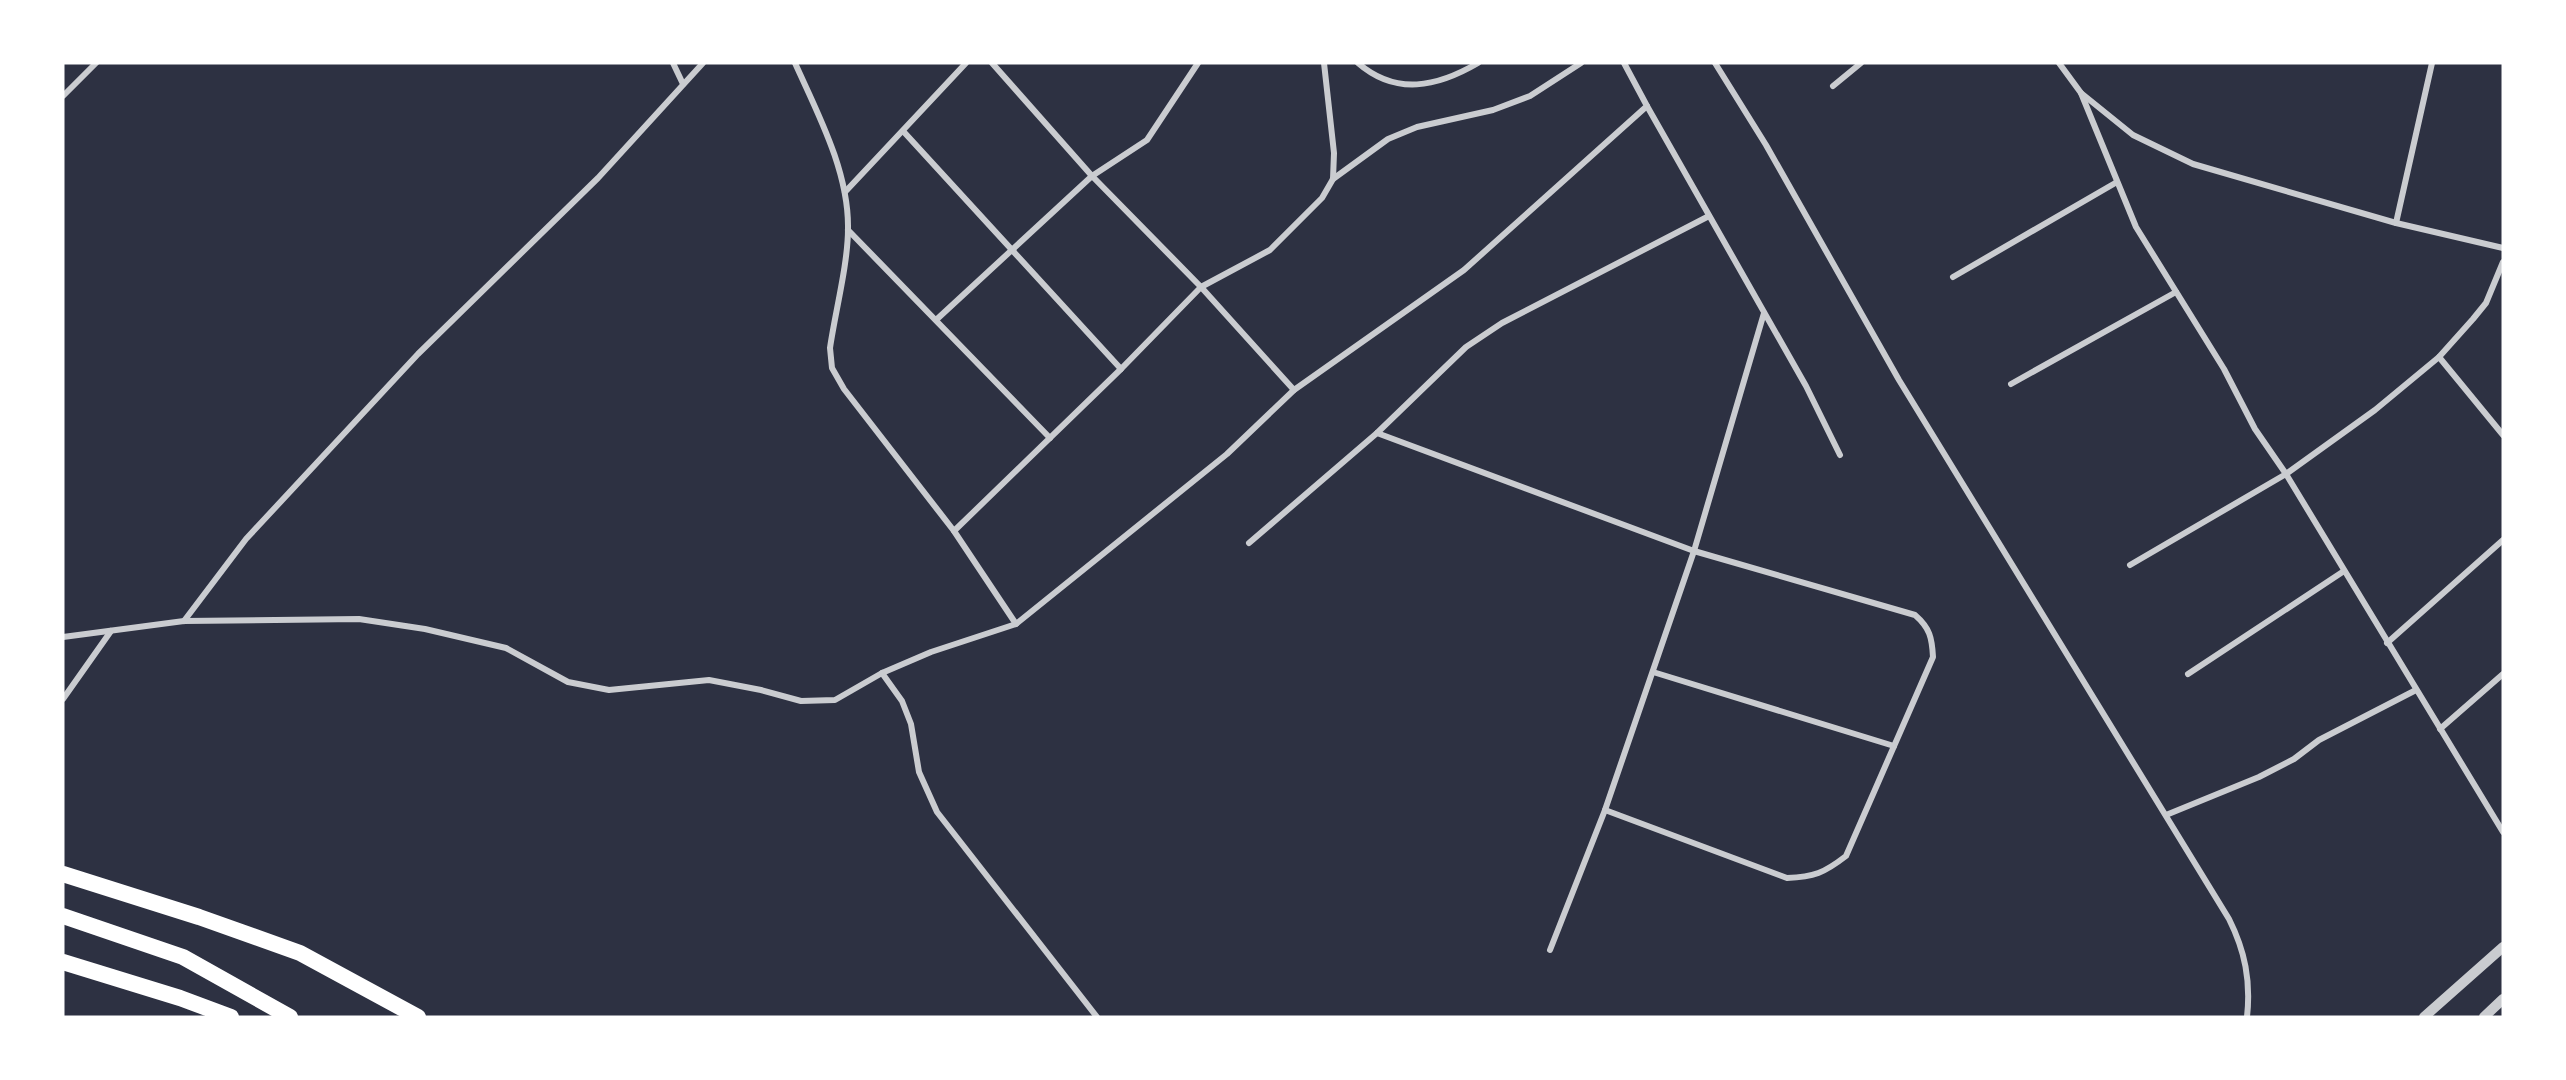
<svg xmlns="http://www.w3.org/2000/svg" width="2566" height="1080" font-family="Barlow,sans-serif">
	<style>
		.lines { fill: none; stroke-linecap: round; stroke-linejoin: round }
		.minor { stroke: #caccd0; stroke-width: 6 }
		.tertiary { stroke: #caccd0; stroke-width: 10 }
		.trunk { stroke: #fff; stroke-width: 16 }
	</style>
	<rect width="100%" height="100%" fill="#2d3142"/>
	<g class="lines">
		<g class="minor">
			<path d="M673 63 683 84"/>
			<path d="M795 63C818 114 849 172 848 229 848 264 835 313 830 348L832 368 844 389 954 531 1016 624"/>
			<path d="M992 63 1092 176 1201 287 1294 390"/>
			<path d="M1358 63C1396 96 1437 87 1478 63"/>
			<path d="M1715 63 1766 145 1899 380 2229 919C2245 951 2251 981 2247 1017"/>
			<path d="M2059 63 2081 93 2133 135 2193 164 2396 223 2503 248"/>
			<path d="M1833 86 1861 63"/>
			<path d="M2081 93 2136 227 2224 369 2255 429 2286 474 2503 832"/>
			<path d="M63 96 96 63"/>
			<path d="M1647 106 1806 386 1840 455"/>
			<path d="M903 131 1121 369"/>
			<path d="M1333 179 1388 139 1417 127 1493 110 1530 96 1581 63"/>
			<path d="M845 192 966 63"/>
			<path d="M2396 223 2432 63"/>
			<path d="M848 230 1050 438"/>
			<path d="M1953 277 2117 182"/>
			<path d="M936 320 1092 176 1147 140 1198 63"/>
			<path d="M2439 357 2503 435"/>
			<path d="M2011 384 2176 292"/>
			<path d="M1377 433 1694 551 1915 615C1930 628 1932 638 1933 657L1846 856C1824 873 1814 877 1787 878L1605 810"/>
			<path d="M954 531 1121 369 1201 287 1270 250 1322 198 1333 179 1334 153 1324 63"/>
			<path d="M1249 543 1377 433 1466 347 1502 323 1709 216"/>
			<path d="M2130 565 2286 474 2375 410 2439 357 2473 319 2486 303 2503 262"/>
			<path d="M184 621 246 539 418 354 598 178 703 63"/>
			<path d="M63 637 184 621 359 619 425 629 506 648 568 682 609 690 709 680 761 690 801 701 835 700 882 673 931 652 1016 624 1227 454 1294 390 1464 270 1647 106 1624 63"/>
			<path d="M2387 643 2503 540"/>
			<path d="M1653 672 1894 746"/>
			<path d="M882 673 902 701 911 724 919 772 937 812 1097 1017"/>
			<path d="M2188 674 2344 571"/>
			<path d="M63 699 111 631"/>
			<path d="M2440 729 2503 674"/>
			<path d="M2166 815 2259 777 2294 759 2319 740 2416 690"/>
			<path d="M1550 950 1605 810 1694 551 1764 313"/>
		</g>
		<g class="tertiary">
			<path d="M2424 1017 2503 947"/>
			<path d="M2484 1017 2503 999"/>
		</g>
		<g class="trunk">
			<path d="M63 874 199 917 300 953 418 1017"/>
			<path d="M63 916 183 957 290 1017"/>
			<path d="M63 962 180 998 231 1017"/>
		</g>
	</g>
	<rect width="2566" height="1080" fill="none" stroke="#ffffff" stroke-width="129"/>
</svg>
